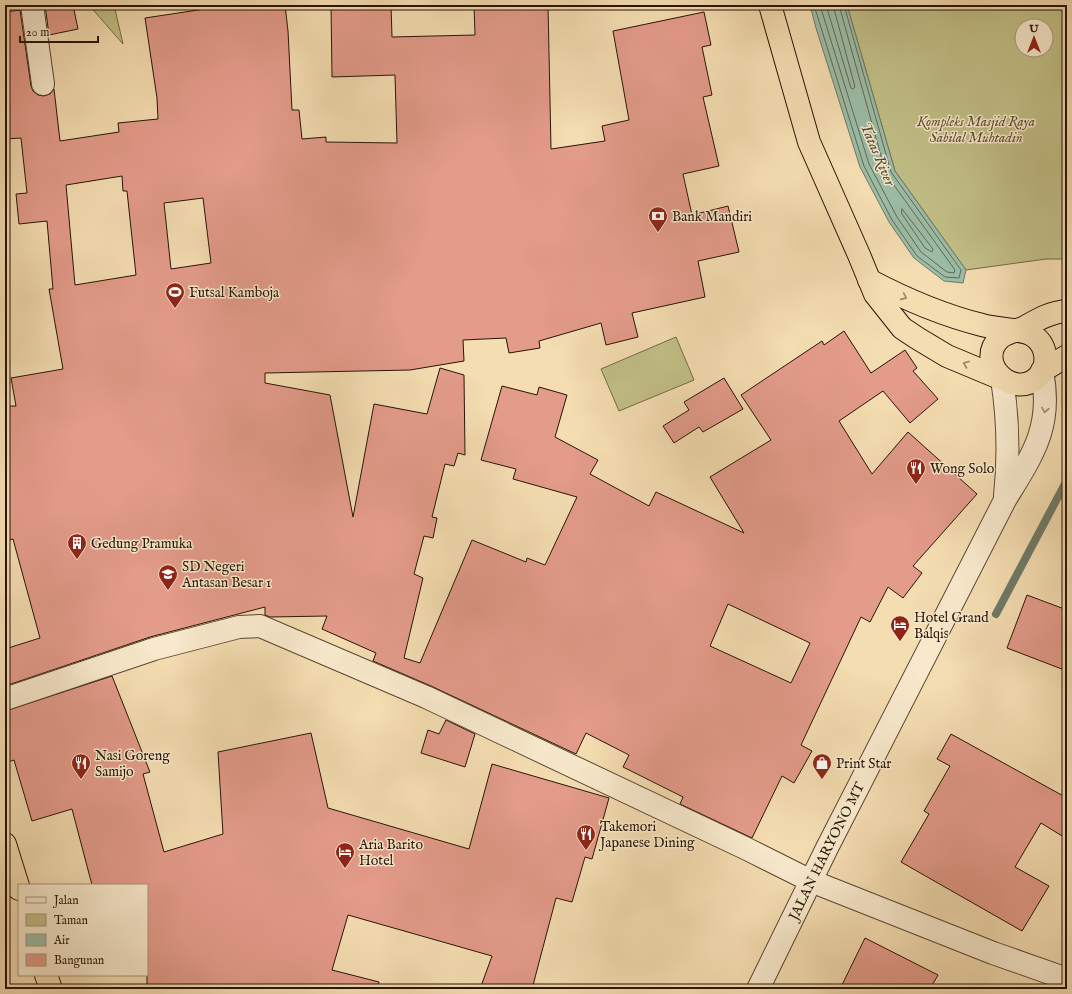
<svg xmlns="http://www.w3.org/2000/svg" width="1072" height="994" font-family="'IM FELL English',serif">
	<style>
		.green { fill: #c2bf87; stroke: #756a46; fill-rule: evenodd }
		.water { fill: #9cbda7; stroke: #6e7967 }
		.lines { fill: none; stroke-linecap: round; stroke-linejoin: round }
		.shore { stroke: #626856; stroke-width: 1 }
		.stream { stroke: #6e7967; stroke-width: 8 }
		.building { fill: #e39b8a; stroke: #281406; fill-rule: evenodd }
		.minor-casing { stroke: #5b4631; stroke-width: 24 }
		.highway-casing { stroke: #281406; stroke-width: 24 }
		.minor { stroke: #f8e9cc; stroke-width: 22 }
		.highway { stroke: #f4ddb1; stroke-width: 22 }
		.oneway { stroke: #988364 }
		.oneway2 { stroke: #9a8973 }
		.labels { text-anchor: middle; stroke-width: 3; stroke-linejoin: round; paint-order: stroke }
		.park-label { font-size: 14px; font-style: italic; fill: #5e5033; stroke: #f8e9cc }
		.poi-label { font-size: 14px; fill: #281406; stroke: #f8e9cc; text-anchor: start }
		.street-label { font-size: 14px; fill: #281406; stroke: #f8e9cc }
		.water-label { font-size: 15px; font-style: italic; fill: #514f3e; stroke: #f8e9cc }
	</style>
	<rect width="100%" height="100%" fill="#f4ddb1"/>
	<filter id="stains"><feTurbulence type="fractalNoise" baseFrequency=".005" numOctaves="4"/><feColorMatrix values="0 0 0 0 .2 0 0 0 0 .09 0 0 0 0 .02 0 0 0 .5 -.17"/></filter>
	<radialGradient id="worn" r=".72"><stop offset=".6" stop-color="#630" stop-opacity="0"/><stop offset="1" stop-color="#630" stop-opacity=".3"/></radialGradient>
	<g class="green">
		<path d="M89 5H114L123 44Z"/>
		<path d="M847 5H1067V259H1046L966 270 895 171ZM1022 26H1046V50H1022Z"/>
		<path d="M676 337 694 380 619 411 601 369Z"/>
	</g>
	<path class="water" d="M810 5H847L895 171 966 270 963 283 944 281 914 258 889 222 860 167 816 28Z"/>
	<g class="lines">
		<g class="shore">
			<path d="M814 5 864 166 892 220 917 256 945 277 959 278 961 270 891 172 844 5"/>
			<path d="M820 5 869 164 897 217 921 252 947 272 954 273 955 270 886 174 839 5"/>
			<path d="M826 5 851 88 853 89 855 87 833 5"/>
			<path d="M902 209 933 249 932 252 925 248 902 214Z"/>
		</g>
		<path class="stream" d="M996 614 1067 480"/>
	</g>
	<g class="building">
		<path d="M45 5H73L78 29 49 35Z"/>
		<path d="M217 5H285L288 31 292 110H299L302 139 326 137V142L397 143 395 75 332 77 331 5H391L392 37 475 35 474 5H548L551 149 605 141 602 126 629 120 613 31 704 12 711 45 702 47 712 95 703 97 719 166 683 174 692 215 728 206 739 252 698 261 705 297 632 313 638 337 606 345 601 323 539 341 540 348 509 353 506 338 463 340 464 361 410 370 265 373V383L330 395 353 517 374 404 427 414 440 368 464 375 465 455 458 453 454 466 445 464 432 517 437 518 433 538 424 536 414 574 423 578 404 658 420 663 472 540 526 562 527 558 545 565 577 497 513 479 516 469 481 460 502 386 537 395 539 387 567 395 555 437 598 460 590 474 649 506 656 492 744 533 710 477 771 440 741 395 822 341 824 345 844 331 871 373 905 350 917 368 913 371 938 399 910 423 883 391 839 421 872 474 908 432 977 494 913 566 922 573 903 598 888 587 870 622 861 617 801 745 812 751 794 783 782 776 752 838 680 804 683 797 623 767 629 755 586 733 576 754 431 686 373 661 376 653 322 629 327 616 270 617 265 615V607L150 637 5 686V649L40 638 13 539 5 541V406H16L11 378 63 369 49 289H53L47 221 19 224 16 194 27 193 21 138 5 139V12L20 10 31 86 33 91 38 95 44 96 50 94 54 89 60 141 119 132 118 123 158 119 157 98 145 18 218 7ZM122 176 123 191H127L136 275 75 285 66 185ZM203 198 211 263 171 269 164 203ZM728 604 810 643 791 683 710 646Z"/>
		<path d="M724 378 743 409 703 432 699 427 674 443 663 426 689 410 684 402Z"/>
		<path d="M1027 595 1067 610V671L1007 648Z"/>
		<path d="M112 676 150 772 143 774 164 852 223 834 218 752 311 733 328 808 469 849 492 764 609 798 592 859 585 857 572 902 556 898 532 989H480L492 956 348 915 332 970 379 982 378 989H147V885H92L72 809 32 821 14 760 5 763V711Z"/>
		<path d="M446 720 475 734 465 767 421 753 428 730 439 734Z"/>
		<path d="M951 734 1067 798V839L1041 823 1015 867 1049 886 1022 931 901 862 929 814 924 811 950 766 937 759Z"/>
		<path d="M865 938 938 975 930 989H840Z"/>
	</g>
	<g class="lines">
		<defs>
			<g id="minor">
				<path d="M32 5 43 84"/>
				<path d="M1002 379C1008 417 1009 458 1005 496"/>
				<path d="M5 699 154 649 239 627 260 626 426 697 747 849 811 881 993 953 1067 979"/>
				<path id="s1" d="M758 989 827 848 1005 500C1033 454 1053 427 1042 371"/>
			</g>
			<g id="highway">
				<path d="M770 5 809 142 859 255 875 294 902 328 917 338 947 356 1002 379"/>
				<path d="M869 280C905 299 942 315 982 325 995 329 1022 329 1032 335 1047 344 1050 365 1038 377 1013 401 974 362 1000 338 1007 332 1017 331 1025 327 1039 319 1051 312 1067 311"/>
				<path d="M1042 371 1067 356"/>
				<path d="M5 844 19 889"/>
				<path d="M46 975 51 989"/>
			</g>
		</defs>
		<use href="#minor" class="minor-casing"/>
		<use href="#highway" class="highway-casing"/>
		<use href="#minor" class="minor"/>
		<use href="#highway" class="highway"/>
	</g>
	<defs><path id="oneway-chevron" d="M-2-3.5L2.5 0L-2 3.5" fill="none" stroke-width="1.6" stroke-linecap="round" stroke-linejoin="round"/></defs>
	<g class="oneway">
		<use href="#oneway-chevron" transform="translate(904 297) rotate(24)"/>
		<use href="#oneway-chevron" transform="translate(966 364) rotate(-159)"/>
	</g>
	<use class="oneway2" href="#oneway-chevron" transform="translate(1045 410) rotate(100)"/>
	<defs>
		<symbol id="bank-pin" viewBox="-11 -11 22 30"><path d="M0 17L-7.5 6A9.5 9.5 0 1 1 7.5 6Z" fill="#8f2418" stroke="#f8e9cc"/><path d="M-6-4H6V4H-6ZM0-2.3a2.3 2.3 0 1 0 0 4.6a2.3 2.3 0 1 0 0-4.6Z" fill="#fff"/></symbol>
		<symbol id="stadium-pin" viewBox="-11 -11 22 30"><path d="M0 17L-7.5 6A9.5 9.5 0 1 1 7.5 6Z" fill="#8f2418" stroke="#f8e9cc"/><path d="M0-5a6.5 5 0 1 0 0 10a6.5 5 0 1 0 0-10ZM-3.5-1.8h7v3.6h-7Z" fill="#fff"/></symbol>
		<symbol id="restaurant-pin" viewBox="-11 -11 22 30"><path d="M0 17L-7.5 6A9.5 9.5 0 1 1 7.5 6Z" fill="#8f2418" stroke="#f8e9cc"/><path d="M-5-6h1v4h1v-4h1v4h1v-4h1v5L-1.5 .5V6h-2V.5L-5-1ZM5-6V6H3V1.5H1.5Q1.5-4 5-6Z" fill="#fff"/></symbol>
		<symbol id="building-pin" viewBox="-11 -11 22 30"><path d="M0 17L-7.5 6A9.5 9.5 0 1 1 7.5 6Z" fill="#8f2418" stroke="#f8e9cc"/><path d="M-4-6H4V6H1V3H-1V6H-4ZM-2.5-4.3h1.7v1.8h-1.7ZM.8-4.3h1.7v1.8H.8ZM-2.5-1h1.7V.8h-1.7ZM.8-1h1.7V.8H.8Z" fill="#fff"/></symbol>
		<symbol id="school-pin" viewBox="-11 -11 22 30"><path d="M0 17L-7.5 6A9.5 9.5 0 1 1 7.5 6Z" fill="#8f2418" stroke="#f8e9cc"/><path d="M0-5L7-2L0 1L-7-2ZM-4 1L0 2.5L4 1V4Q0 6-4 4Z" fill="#fff"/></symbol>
		<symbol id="hotel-pin" viewBox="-11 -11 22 30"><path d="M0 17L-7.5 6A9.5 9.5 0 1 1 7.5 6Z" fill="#8f2418" stroke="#f8e9cc"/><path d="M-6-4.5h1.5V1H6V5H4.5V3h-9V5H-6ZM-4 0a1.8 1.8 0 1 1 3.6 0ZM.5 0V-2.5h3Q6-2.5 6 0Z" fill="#fff"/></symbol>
		<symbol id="shop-pin" viewBox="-11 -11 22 30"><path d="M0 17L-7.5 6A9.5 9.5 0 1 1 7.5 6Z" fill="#8f2418" stroke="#f8e9cc"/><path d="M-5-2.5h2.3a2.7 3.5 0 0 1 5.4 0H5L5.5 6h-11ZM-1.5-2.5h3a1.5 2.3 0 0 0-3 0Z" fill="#fff"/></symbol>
	</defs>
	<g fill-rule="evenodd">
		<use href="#bank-pin" x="647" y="205" width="22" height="30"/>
		<use href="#stadium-pin" x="164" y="281" width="22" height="30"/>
		<use href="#restaurant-pin" x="905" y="457" width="22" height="30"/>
		<use href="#building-pin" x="66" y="532" width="22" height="30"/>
		<use href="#school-pin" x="157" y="563" width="22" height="30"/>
		<use href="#hotel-pin" x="889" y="614" width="22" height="30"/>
		<use href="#restaurant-pin" x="70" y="752" width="22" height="30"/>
		<use href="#shop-pin" x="811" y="752" width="22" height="30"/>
		<use href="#restaurant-pin" x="575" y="823" width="22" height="30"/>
		<use href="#hotel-pin" x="334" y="841" width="22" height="30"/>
	</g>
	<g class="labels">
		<g class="park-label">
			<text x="976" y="126">Kompleks Masjid Raya<tspan x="976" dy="16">Sabilal Muhtadin</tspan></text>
		</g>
		<g class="poi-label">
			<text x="672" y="221">Bank Mandiri</text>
			<text x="189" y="297">Futsal Kamboja</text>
			<text x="930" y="473">Wong Solo</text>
			<text x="91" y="548">Gedung Pramuka</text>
			<text x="182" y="571">SD Negeri<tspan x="182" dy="16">Antasan Besar 1</tspan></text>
			<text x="914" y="622">Hotel Grand<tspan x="914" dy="16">Balqis</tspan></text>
			<text x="95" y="760">Nasi Goreng<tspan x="95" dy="16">Samijo</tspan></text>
			<text x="836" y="768">Print Star</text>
			<text x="600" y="831">Takemori<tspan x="600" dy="16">Japanese Dining</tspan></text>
			<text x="359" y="849">Aria Barito<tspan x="359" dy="16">Hotel</tspan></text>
		</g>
		<g class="street-label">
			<text dy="5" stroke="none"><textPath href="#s1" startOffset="154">JALAN HARYONO MT</textPath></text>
		</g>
		<g class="water-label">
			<text transform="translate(878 154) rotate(67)" y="5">Tatas River</text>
		</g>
	</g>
	<rect width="1072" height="994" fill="none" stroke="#f4ddb1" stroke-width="20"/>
	<rect x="6" y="6" width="1060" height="982" fill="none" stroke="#281406" stroke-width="2"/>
	<rect x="10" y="10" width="1052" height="974" fill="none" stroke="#281406"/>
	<rect x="18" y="884" width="130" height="92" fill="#f8e9cc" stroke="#a5947d"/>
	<rect x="26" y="897" width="20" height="6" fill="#f8e9cc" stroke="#a5947d"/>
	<text x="54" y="904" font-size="12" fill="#281406">Jalan</text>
	<rect x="26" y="914" width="20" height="12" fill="#c2bf87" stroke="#a5947d"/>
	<text x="54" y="924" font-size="12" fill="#281406">Taman</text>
	<rect x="26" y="934" width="20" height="12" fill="#9cbda7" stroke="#a5947d"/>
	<text x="54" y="944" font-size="12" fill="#281406">Air</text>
	<rect x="26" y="954" width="20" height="12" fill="#e39b8a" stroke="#a5947d"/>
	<text x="54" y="964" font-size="12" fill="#281406">Bangunan</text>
	<g transform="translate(1034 38)"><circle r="19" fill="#f8e9cc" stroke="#a5947d"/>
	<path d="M0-3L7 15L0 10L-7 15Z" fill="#8f2418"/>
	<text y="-6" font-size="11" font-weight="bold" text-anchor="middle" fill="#281406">U</text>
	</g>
	<path d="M20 36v6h78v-6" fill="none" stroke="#281406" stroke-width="2"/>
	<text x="26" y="36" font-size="12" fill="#281406" stroke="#f8e9cc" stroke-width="3" paint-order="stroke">20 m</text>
	<rect width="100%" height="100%" filter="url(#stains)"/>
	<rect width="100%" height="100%" fill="url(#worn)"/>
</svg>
